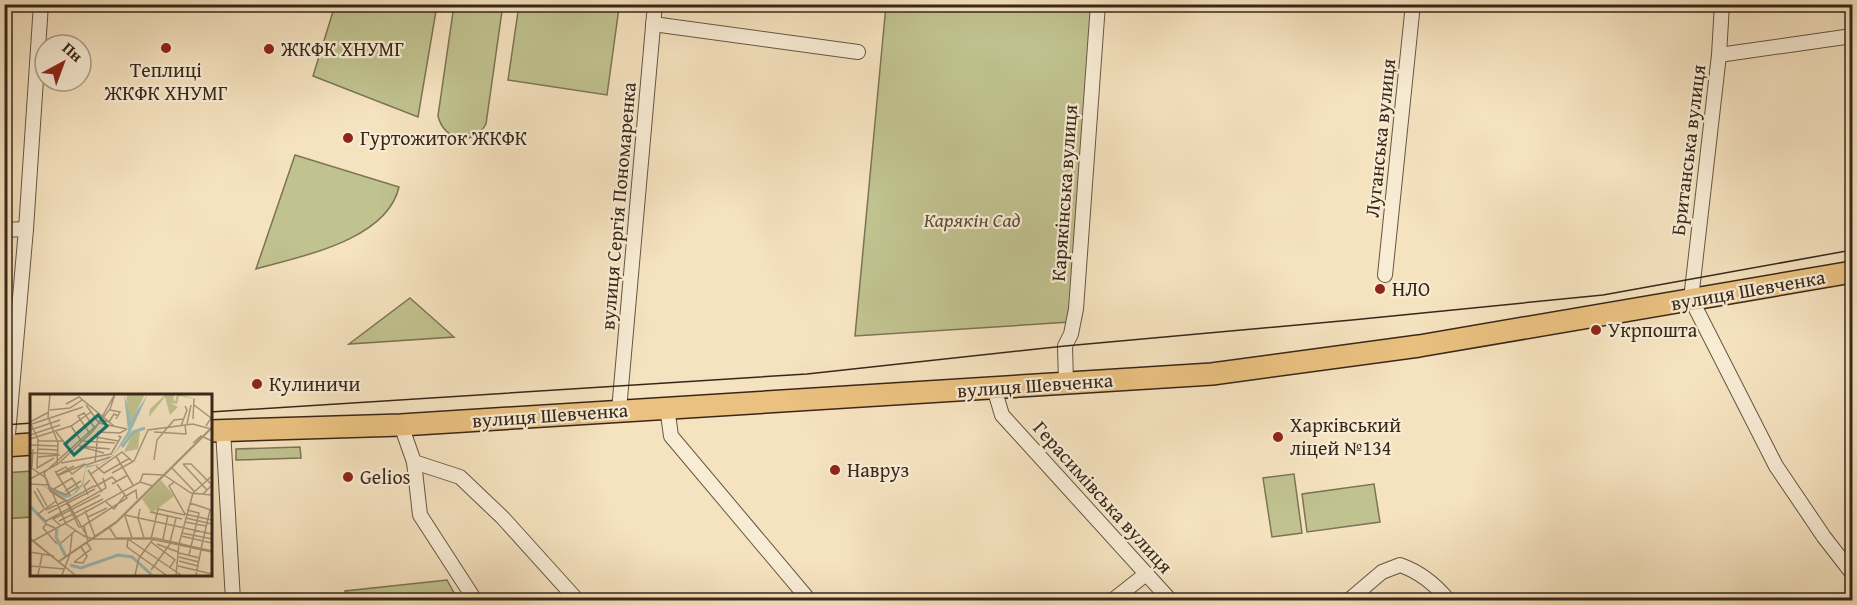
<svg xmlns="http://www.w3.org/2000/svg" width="1857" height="605" font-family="'Gentium Book Plus',serif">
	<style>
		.green { fill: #c0c28f; stroke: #7c7454; stroke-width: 1.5 }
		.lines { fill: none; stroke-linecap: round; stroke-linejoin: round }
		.minor-casing { stroke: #675642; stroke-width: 16 }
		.primary-casing { stroke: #382718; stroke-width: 24 }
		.minor { stroke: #f8ecd5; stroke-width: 14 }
		.primary { stroke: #eac180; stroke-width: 21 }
		.tram { stroke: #382718; stroke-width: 1.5 }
		.poi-dot { fill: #8f2418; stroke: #f8ecd5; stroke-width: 2 }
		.labels { text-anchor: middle; stroke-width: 4.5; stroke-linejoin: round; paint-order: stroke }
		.poi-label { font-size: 20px; fill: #382718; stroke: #f8ecd5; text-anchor: start }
		.street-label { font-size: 20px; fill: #382718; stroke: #f8ecd5 }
		.park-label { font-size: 20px; font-style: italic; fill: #5a4e36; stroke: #f8ecd5 }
		.inset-river { fill: none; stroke: #9dbdb7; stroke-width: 3 }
		.inset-road { fill: none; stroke: #a9977c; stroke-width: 1.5 }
		.view { fill: #0f766e; fill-opacity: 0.15; stroke: #0f766e; stroke-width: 3 }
		.inset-edge { fill: none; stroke: #382718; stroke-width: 3 }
	</style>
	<rect width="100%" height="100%" fill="#f5e2bf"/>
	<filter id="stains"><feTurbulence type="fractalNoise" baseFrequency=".00333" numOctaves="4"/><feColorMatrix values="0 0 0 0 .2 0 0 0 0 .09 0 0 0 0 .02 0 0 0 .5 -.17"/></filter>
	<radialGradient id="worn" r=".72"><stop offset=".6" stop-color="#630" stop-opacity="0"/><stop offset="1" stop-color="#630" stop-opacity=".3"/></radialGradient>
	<g class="green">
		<path d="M335 5H437L418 117 313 76Z"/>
		<path d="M454 5H500L502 11 486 124C473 147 444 141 438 116Z"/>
		<path d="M598 5 619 8 607 95 508 80 519 5Z"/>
		<path d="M886 5H1094L1070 322 855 336Z"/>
		<path d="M295 155 399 187C387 240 302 256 256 269Z"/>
		<path d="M410 298 454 337 349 344Z"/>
		<path d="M300 447 301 458 236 460V449Z"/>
		<path d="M31 471V517L5 519V473Z"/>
		<path d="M1294 474 1302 533 1272 537 1263 478Z"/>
		<path d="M1374 484 1380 522 1307 532 1302 494Z"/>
		<path d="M447 580 458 600H347L345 591Z"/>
	</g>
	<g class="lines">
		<defs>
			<g id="minor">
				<path d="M1722 4 1719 55 1691 299 1776 466 1824 537 1852 573"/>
				<path d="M653 24 858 52"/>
				<path d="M1719 55 1852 36"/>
				<path d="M4 230 26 229"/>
				<path d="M1385 275 1413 4"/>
				<path d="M1066 383 1065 346 1071 334 1076 309 1098 4"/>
				<path d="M994 388 1002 415 1170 600"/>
				<path d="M667 407 671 436 809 600"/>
				<path d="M619 410 655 4"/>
				<path d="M401 425 414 462 460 477 503 518 577 600"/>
				<path d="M223 430 233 600"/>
				<path d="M7 446 26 229 41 4"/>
				<path d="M414 462 420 515 475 600"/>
				<path d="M1113 600 1146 574"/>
				<path d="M1349 600 1382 572 1400 565C1420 572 1435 584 1448 600"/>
			</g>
			<g id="primary">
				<path d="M210 431 401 425 1212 374 1419 346 1852 272"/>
				<path d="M4 446 32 444"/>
			</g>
		</defs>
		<use href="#minor" class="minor-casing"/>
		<use href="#primary" class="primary-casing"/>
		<use href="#minor" class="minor"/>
		<use href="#primary" class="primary"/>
		<g class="tram">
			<path d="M210 412 807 374 1065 346 1352 320 1603 295 1852 250"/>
			<path d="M4 425 32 423"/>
		</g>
	</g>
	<g class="poi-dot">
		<circle cx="166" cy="48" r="6"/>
		<circle cx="269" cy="49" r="6"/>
		<circle cx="348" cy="138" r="6"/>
		<circle cx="1380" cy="289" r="6"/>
		<circle cx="1596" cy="330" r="6"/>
		<circle cx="257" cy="384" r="6"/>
		<circle cx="1278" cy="437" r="6"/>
		<circle cx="835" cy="470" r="6"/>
		<circle cx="348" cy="477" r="6"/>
	</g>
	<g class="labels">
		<g class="poi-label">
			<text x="281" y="56">ЖКФК ХНУМГ</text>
			<text x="166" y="77" text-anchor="middle">Теплиці<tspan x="166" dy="23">ЖКФК ХНУМГ</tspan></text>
			<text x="360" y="145">Гуртожиток ЖКФК</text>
			<text x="1392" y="296">НЛО</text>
			<text x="1608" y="337">Укрпошта</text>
			<text x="269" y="391">Кулиничи</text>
			<text x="1290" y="432">Харківський<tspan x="1290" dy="23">ліцей №134</tspan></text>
			<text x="847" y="477">Навруз</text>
			<text x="360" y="484">Gelios</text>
		</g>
		<g class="street-label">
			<text transform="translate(1380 138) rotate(-84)" y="7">Луганська вулиця</text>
			<text transform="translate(1688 150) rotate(-83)" y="7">Британська вулиця</text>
			<text transform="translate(1064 193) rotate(-86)" y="7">Карякінська вулиця</text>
			<text transform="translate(618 206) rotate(-85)" y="7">вулиця Сергія Пономаренка</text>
			<text transform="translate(1748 290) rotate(-10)" y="7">вулиця Шевченка</text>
			<text transform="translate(1035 385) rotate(-4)" y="7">вулиця Шевченка</text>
			<text transform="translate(550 415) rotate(-4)" y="7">вулиця Шевченка</text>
			<text transform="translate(1103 497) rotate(48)" y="7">Герасимівська вулиця</text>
		</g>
		<g class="park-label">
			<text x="972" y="227">Карякін Сад</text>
		</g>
	</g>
	<g transform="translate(30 394)">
		<rect width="182" height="182" fill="#f5e2bf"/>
		<path d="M97 0H115L102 26 96 17ZM136 0H146L143 4 145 8 147 0 172 6 149 2 147 10 140 9 148 13 140 21 135 3 119 23 120 15ZM110 36 108 55 94 58 103 39ZM131 86 144 102 122 119 112 105Z" fill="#c0c28f"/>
		<path d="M94 0 101 26 118 0 100 39 83 62 71 70 56 74 53 91 47 98 40 103 35 104 12 92 42 101 52 90 56 72 70 70 84 60 98 37Z" fill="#9dbdb7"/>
		<path class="inset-river" d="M92 53 103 38 115 34M0 112 16 129M27 135 26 143 36 163M40 171 51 174 88 161 102 163 122 181"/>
		<path class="inset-road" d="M20 0 18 23 28 49 27 71M36 10 49 3 84 32M56 11 69 29 97 35M164 11 181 24 176 32M20 16 40 14 52 6M80 16 90 18 86 25M163 25 164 5M72 26 79 28 84 20 88 22M0 28 8 45 7 75M0 28 19 18M2 30 53 13M157 30 161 11M41 32 52 48M151 32 157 16 155 12M0 36 30 26M26 38 41 57M124 38 156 40 155 31M60 40 48 22 54 19 64 33M0 41 30 31M66 43 88 47M0 45 41 32 61 18M7 47H34M53 47 85 49M163 49 171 42 182 47M0 51 28 52M49 52 80 55M52 53 74 59M8 55 27 56M0 59 27 60M86 62 103 91M7 63 30 61M124 66 127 46 144 26 154 25M31 69 81 60 91 43 88 42M65 69 68 38 90 39 97 35M153 70H161L182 91 173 100M153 70 177 96M56 71 80 63M66 72 74 79 100 64M0 73 16 84 36 130 54 142 63 145H121L182 158M2 73 3 55M7 74 24 64M142 74 164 97M58 76 72 98M25 77 40 101M26 78 36 73 42 80 56 70M82 79 104 67 118 36 163 30 181 35M61 80 92 58 102 67M28 81 44 72M29 81 55 70M134 81 161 99 182 101M0 85 28 70 62 38 80 15 85 0M110 88 113 80 134 81M144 88 139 92 155 120 182 126M0 90 18 91 19 93 35 101 48 93 42 84 24 95M82 90 98 81M64 93 82 83 87 88M7 94 17 112M20 96 37 107 58 144M4 97 14 114M35 97 51 87M163 99 182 82M58 101 54 92 60 86M96 102 106 96 107 105M37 107 64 92M76 108 84 115 95 101M160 109 181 116M110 115 108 124 114 144M16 116 35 107M55 116 65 143M157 116 169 119 159 161M120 118 152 125M18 119 65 95M95 121 182 140M95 122 102 144M58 123 77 114M156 124 182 130M16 127 76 94 73 84M29 127 73 105M17 128 8 120 26 107M155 128 176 132M30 131 23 125 70 101M53 132 97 104 87 90M79 133 86 144H125L182 157M25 134 16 130 13 134 27 150M152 139 182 145M151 142 182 149M0 144 45 181M0 145 45 181M98 145 97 153 136 181M98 145 151 181M121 145 128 115 155 121M133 145 138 121M3 147 110 88 123 92M58 147 54 132 49 133 36 107 20 97 14 79 68 30 85 0M121 148 145 166 140 173M140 148 146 124M31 149 46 136M127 150 148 158M171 155 180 116M0 158 24 162M40 159 42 140M149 159 170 164M149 163 169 168M29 167 87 127 182 33M30 167 86 129 182 34M149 167 168 172M44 168 61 155 57 149M44 168 53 169 57 162 51 153M0 172 35 175M148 172 182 180M121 176 140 150M8 181 12 161M32 181 40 160M105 181 109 164 123 145M146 181 149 150 163 99M166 181 171 156"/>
		<path class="view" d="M68 21 77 32 44 61 35 50Z"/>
		<rect width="182" height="182" class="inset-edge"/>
	</g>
	<rect width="1857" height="605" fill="none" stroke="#f5e2bf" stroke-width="24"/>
	<rect x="6" y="6" width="1845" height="593" fill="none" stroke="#382718" stroke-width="3"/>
	<rect x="12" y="12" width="1833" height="581" fill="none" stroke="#382718" stroke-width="1.5"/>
	<g transform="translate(63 63) rotate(41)"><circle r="28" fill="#f8ecd5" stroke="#ab9d89" stroke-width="1.5"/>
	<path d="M0-4.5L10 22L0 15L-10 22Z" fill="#8f2418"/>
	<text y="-9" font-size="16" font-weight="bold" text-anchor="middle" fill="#382718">Пн</text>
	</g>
	<rect width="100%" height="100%" filter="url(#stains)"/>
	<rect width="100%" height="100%" fill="url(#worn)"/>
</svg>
